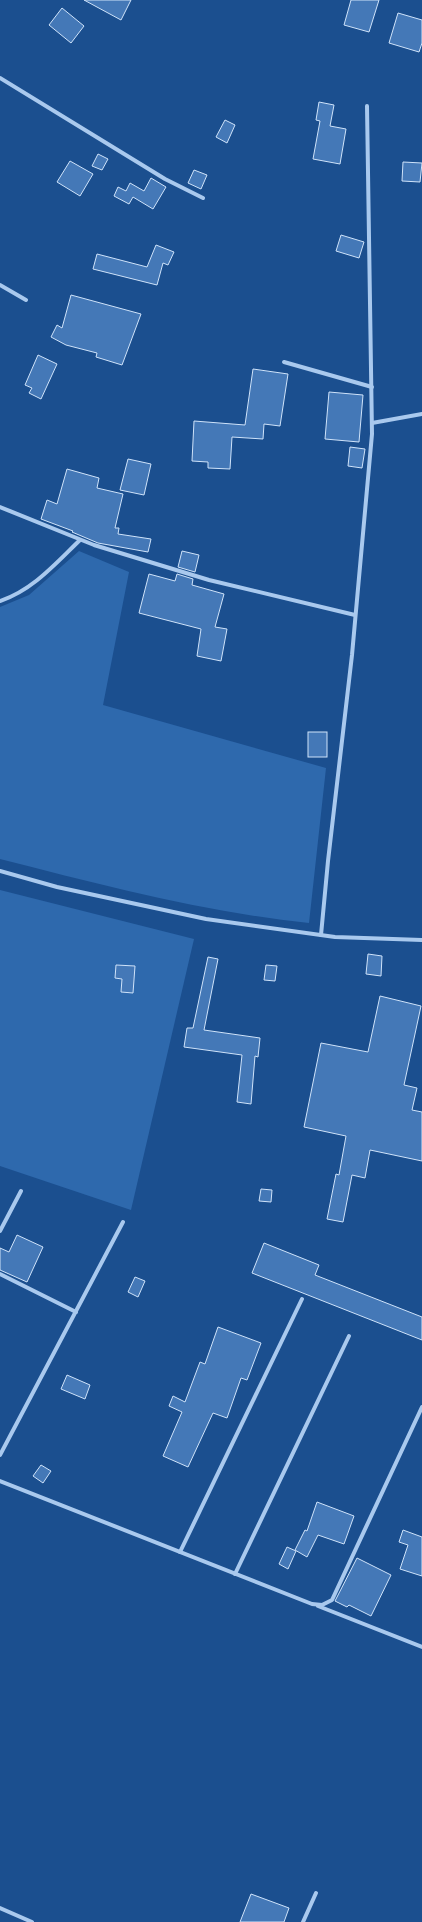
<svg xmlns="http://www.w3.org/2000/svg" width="422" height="1922" font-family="'Exo 2',sans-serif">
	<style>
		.green { fill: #2e69ad }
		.building { fill: #4478b7; stroke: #cfe3fa }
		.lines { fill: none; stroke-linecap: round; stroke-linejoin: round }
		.street { stroke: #a9c9ee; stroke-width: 4 }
	</style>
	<rect width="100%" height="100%" fill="#1b4f8f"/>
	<g class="green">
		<path d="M79 551 129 572 103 705 326 768 309 923C204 912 102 885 0 859V607L29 595Z"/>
		<path d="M0 890 194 939 131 1210 0 1166Z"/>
	</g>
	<g class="building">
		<path d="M84 0H131L121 20Z"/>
		<path d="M351 0H379L369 32 344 25Z"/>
		<path d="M62 8 84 26 71 43 49 25Z"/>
		<path d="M398 13 422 20V43L419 52 389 43Z"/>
		<path d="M319 102 334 105 330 126 346 129 340 164 313 159 320 121 316 120Z"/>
		<path d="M225 120 235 125 227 143 216 137Z"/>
		<path d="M98 154 108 159 102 170 92 166Z"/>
		<path d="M70 161 93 174 80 196 57 182Z"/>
		<path d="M403 162 422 163 420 182 402 181Z"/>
		<path d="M194 170 207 175 201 189 188 183Z"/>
		<path d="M151 178 166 187 153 209 133 197 129 204 114 196 118 187 126 191 130 183 144 191Z"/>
		<path d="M341 235 364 242 359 258 336 251Z"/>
		<path d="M156 245 174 252 168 265 163 263 157 285 93 269 97 254 147 267Z"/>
		<path d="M71 295 141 314 122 365 96 357 97 353 66 345 51 337 57 325 62 328Z"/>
		<path d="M38 355 57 364 41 399 29 393 32 388 25 385Z"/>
		<path d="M253 369 288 374 280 426 264 424 263 439 232 437 230 469 208 468V462L192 461 194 421 245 425Z"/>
		<path d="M329 392 363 395 359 442 325 439Z"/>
		<path d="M350 447 365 449 362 468 348 466Z"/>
		<path d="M128 459 151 464 144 495 120 490Z"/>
		<path d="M67 469 99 478 97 488 123 494 115 528H119L118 534 151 539 148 552 98 543 72 532 73 531 41 519 47 500 57 504Z"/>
		<path d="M182 551 199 555 195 572 178 567Z"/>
		<path d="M149 574 175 581 177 574 193 579 192 585 224 594 215 627 227 629 221 661 197 656 201 629 139 613Z"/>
		<rect x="308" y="732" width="19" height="25"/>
		<path d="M368 954 382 956 381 976 366 974Z"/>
		<path d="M208 957 218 959 204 1030 260 1038 258 1057 255 1056 251 1104 237 1102 242 1055 184 1047 187 1028H193Z"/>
		<path d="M116 965 135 966 133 993 121 992 122 979 115 978Z"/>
		<path d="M266 965 277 966 275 981 264 980Z"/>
		<path d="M380 996 421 1006 404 1085 417 1088 412 1110 422 1112V1161L370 1150 365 1178 352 1175 343 1222 327 1219 336 1174 339 1175 346 1136 304 1127 321 1043 368 1052Z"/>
		<path d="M261 1189 272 1190 271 1202 259 1201Z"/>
		<path d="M17 1235 43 1247 27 1282 0 1270V1248L9 1252Z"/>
		<path d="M264 1243 319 1265 315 1275 422 1317V1340L252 1273Z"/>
		<path d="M135 1277 145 1281 138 1297 128 1292Z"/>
		<path d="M218 1327 261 1343 247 1380 241 1378 227 1418 213 1413 188 1467 163 1456 182 1412 169 1406 173 1396 185 1402 200 1362 205 1364Z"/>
		<path d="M67 1375 90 1385 85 1399 61 1389Z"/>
		<path d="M41 1465 51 1471 43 1483 33 1476Z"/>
		<path d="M317 1502 354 1516 344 1544 318 1535 307 1557 295 1550 305 1530 307 1531Z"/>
		<path d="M403 1530 422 1537V1576L400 1569 408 1545 399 1542Z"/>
		<path d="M287 1547 296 1551 288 1569 279 1564Z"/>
		<path d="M357 1558 391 1575 371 1616 349 1605 347 1607 335 1601Z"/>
		<path d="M251 1894 289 1908 284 1922H240Z"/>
	</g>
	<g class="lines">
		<g class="street">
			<path d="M0 78 165 179 203 198"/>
			<path d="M0 285 26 300"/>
			<path d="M284 362 372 387"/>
			<path d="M372 423 422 414"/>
			<path d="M0 507 94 545 209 580 355 615"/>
			<path d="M0 601C33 590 56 563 80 540"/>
			<path d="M0 871 57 887 206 919 335 937 422 940"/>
			<path d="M321 935 328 861 352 655 372 434 367 106"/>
			<path d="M0 1231 21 1191"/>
			<path d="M0 1274 76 1312"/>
			<path d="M0 1455 123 1222"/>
			<path d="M0 1481 312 1604 322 1605 332 1600 422 1407"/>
			<path d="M180 1552 302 1299"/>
			<path d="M235 1574 349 1336"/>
			<path d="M318 1606 422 1647"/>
			<path d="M0 1908 32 1922"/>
			<path d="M303 1922 316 1893"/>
		</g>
	</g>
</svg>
